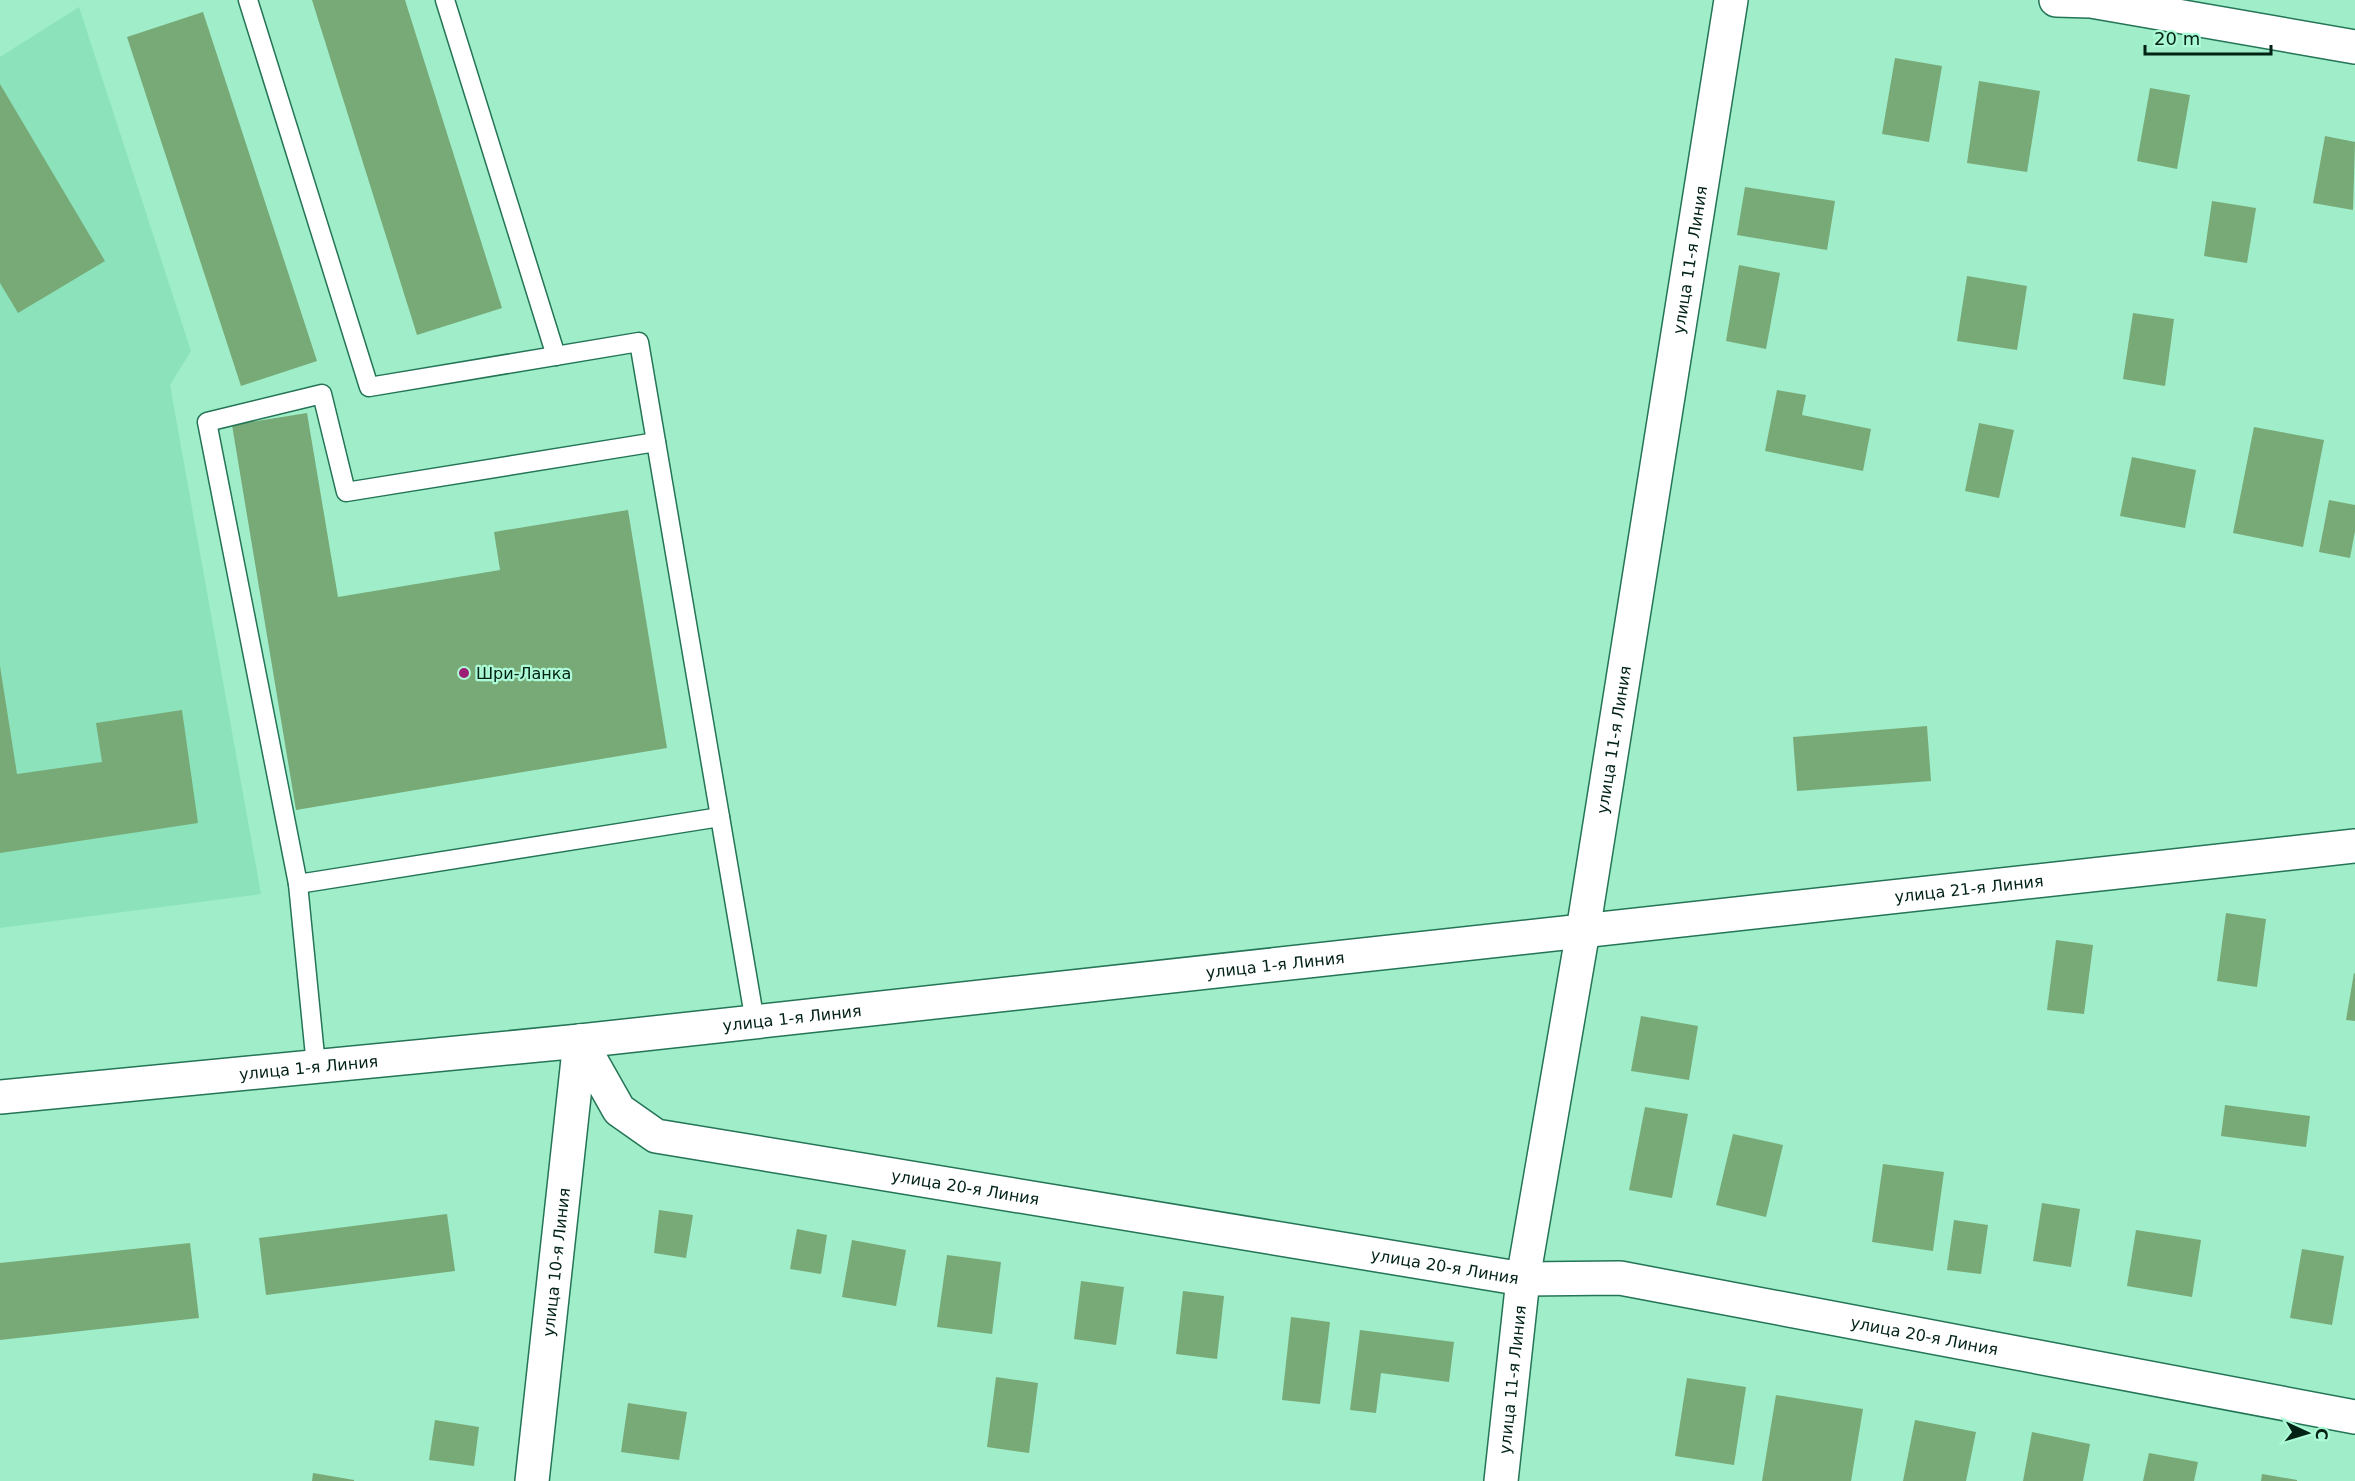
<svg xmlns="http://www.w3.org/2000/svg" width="2355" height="1481" font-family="'DejaVu Sans',sans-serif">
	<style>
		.built { fill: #8ce3bb }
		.building { fill: #78aa77 }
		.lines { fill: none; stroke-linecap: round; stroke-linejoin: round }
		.service-casing { stroke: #247456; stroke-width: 21 }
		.minor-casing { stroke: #247456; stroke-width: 36 }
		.secondary-casing { stroke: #247456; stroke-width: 36 }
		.service { stroke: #fff; stroke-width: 18 }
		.minor { stroke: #fff; stroke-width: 33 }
		.secondary { stroke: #fff; stroke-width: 33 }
		.poi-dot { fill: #9c1f75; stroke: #acfad6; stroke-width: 2 }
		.labels { text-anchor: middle; stroke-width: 4.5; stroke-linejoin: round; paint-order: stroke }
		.street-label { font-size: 16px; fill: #012215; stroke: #acfad6 }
		.poi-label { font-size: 16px; fill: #012215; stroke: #acfad6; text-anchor: start }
	</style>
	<rect width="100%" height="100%" fill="#9fedc9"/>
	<path class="built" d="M79 7 191 351 170 385 261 894 0 928V57Z"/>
	<g class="building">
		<path d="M312 0H405L502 308 417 335Z"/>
		<path d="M203 12 317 361 241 386 127 37Z"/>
		<path d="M1895 58 1942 66 1929 142 1882 134Z"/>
		<path d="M1979 81 2040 91 2027 172 1967 163Z"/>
		<path d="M0 84 105 261 18 313 0 283Z"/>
		<path d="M2150 88 2190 95 2177 169 2137 161Z"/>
		<path d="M2325 136 2355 142 2353 210 2313 203Z"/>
		<path d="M1745 187 1835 201 1827 250 1737 235Z"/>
		<path d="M2212 201 2256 208 2247 263 2204 256Z"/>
		<path d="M1739 265 1780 273 1766 349 1726 341Z"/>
		<path d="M1967 276 2027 286 2017 350 1957 341Z"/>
		<path d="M2133 313 2174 319 2165 386 2123 379Z"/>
		<path d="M1777 390 1806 395 1802 415 1871 429 1863 471 1765 451Z"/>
		<path d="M307 413 338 597 500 570 494 532 628 510 667 748 296 810 232 425Z"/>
		<path d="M1979 423 2014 430 1999 498 1965 491Z"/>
		<path d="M2254 427 2324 440 2303 547 2233 533Z"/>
		<path d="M2132 457 2196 470 2185 528 2120 516Z"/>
		<path d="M2329 500 2355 505V531L2350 558 2319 552Z"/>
		<path d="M0 666 17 774 102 762 96 723 182 710 198 823 0 853Z"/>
		<path d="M1927 726 1931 781 1797 791 1793 737Z"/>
		<path d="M2226 913 2266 919 2257 987 2217 981Z"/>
		<path d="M2056 940 2093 945 2084 1014 2047 1010Z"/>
		<path d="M2354 973 2355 974V1021L2346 1020Z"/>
		<path d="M1641 1016 1698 1026 1689 1080 1631 1071Z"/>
		<path d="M2225 1105 2310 1116 2306 1147 2221 1136Z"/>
		<path d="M1645 1107 1688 1114 1672 1198 1629 1190Z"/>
		<path d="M1733 1134 1783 1145 1766 1217 1716 1205Z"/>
		<path d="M1883 1164 1944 1172 1933 1251 1872 1242Z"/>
		<path d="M2042 1203 2080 1209 2071 1267 2033 1261Z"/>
		<path d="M659 1210 693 1215 686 1258 654 1253Z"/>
		<path d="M447 1214 455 1271 266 1295 259 1238Z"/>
		<path d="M1954 1220 1988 1225 1981 1274 1947 1270Z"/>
		<path d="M797 1229 827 1235 821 1274 790 1269Z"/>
		<path d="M2136 1230 2201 1240 2192 1297 2127 1286Z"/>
		<path d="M852 1240 906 1250 896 1306 842 1297Z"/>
		<path d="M190 1243 199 1318 0 1340V1263Z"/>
		<path d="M2302 1249 2344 1256 2332 1325 2290 1318Z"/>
		<path d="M947 1255 1001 1262 992 1334 937 1327Z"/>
		<path d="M1081 1281 1124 1287 1116 1345 1074 1339Z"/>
		<path d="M1183 1291 1224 1296 1217 1359 1176 1354Z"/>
		<path d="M1291 1317 1330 1322 1320 1404 1282 1400Z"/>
		<path d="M1360 1330 1454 1342 1449 1382 1381 1373 1376 1413 1350 1410Z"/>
		<path d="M996 1377 1038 1383 1029 1453 987 1447Z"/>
		<path d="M1687 1378 1746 1387 1734 1465 1675 1456Z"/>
		<path d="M1776 1395 1863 1409 1851 1481H1762Z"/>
		<path d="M628 1403 687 1412 679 1460 621 1452Z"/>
		<path d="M435 1420 479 1427 474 1466 429 1460Z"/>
		<path d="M1915 1420 1976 1432 1966 1481H1903Z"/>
		<path d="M2032 1432 2090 1444 2083 1481H2023Z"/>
		<path d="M2149 1453 2198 1462 2194 1481H2143Z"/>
		<path d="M313 1473 354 1480V1481H312Z"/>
		<path d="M2262 1474 2297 1480V1481H2261Z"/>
	</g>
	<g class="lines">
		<defs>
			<g id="service">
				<path d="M248 0 369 387 639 342 755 1022"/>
				<path d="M445 0 556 356"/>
				<path d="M298 884 720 817"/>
				<path d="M316 1066 298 884 207 422 322 394 346 492 656 442"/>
			</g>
			<g id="minor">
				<path d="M2056 0 2091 1 2355 47"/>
				<path id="s1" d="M580 1041 619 1110 656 1136 1523 1279 1620 1278 2355 1417"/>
				<path id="s2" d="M532 1481 580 1041"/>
				<path id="s3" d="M1501 1481 1523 1279 1583 931 1731 0"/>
			</g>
			<g id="secondary">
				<path id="s4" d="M0 1097 580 1041 2355 846"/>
			</g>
		</defs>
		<use href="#service" class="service-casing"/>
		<use href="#minor" class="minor-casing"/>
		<use href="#secondary" class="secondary-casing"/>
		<use href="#service" class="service"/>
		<use href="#minor" class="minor"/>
		<use href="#secondary" class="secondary"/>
	</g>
	<circle class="poi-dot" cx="464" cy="673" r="6"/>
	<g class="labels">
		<g class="street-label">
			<text dy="6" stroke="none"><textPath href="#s3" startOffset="1236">улица 11-я Линия</textPath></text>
			<text dy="6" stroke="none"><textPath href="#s3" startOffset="750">улица 11-я Линия</textPath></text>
			<text dy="6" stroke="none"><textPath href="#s4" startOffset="1980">улица 21-я Линия</textPath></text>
			<text dy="6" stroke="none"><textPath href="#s4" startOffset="1282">улица 1-я Линия</textPath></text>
			<text dy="6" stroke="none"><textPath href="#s4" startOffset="796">улица 1-я Линия</textPath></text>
			<text dy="6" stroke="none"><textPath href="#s4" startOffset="310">улица 1-я Линия</textPath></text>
			<text dy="6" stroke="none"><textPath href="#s1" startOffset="438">улица 20-я Линия</textPath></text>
			<text dy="6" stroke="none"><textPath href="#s2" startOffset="220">улица 10-я Линия</textPath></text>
			<text dy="6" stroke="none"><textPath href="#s1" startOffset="924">улица 20-я Линия</textPath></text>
			<text dy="6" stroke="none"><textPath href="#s1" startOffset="1410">улица 20-я Линия</textPath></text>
			<text dy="6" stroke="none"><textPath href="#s3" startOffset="102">улица 11-я Линия</textPath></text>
		</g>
		<g class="poi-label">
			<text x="476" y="679">Шри-Ланка</text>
		</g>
	</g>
	<g transform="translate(2307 1433) rotate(94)" stroke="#acfad6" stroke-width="4.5" paint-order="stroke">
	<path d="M0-4.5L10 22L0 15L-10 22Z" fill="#012215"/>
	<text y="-9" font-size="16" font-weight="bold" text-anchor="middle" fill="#012215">С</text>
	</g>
	<path d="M2145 45v9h126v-9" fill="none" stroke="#012215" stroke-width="3"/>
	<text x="2154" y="45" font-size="18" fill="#012215" stroke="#acfad6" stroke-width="4.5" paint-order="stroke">20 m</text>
</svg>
